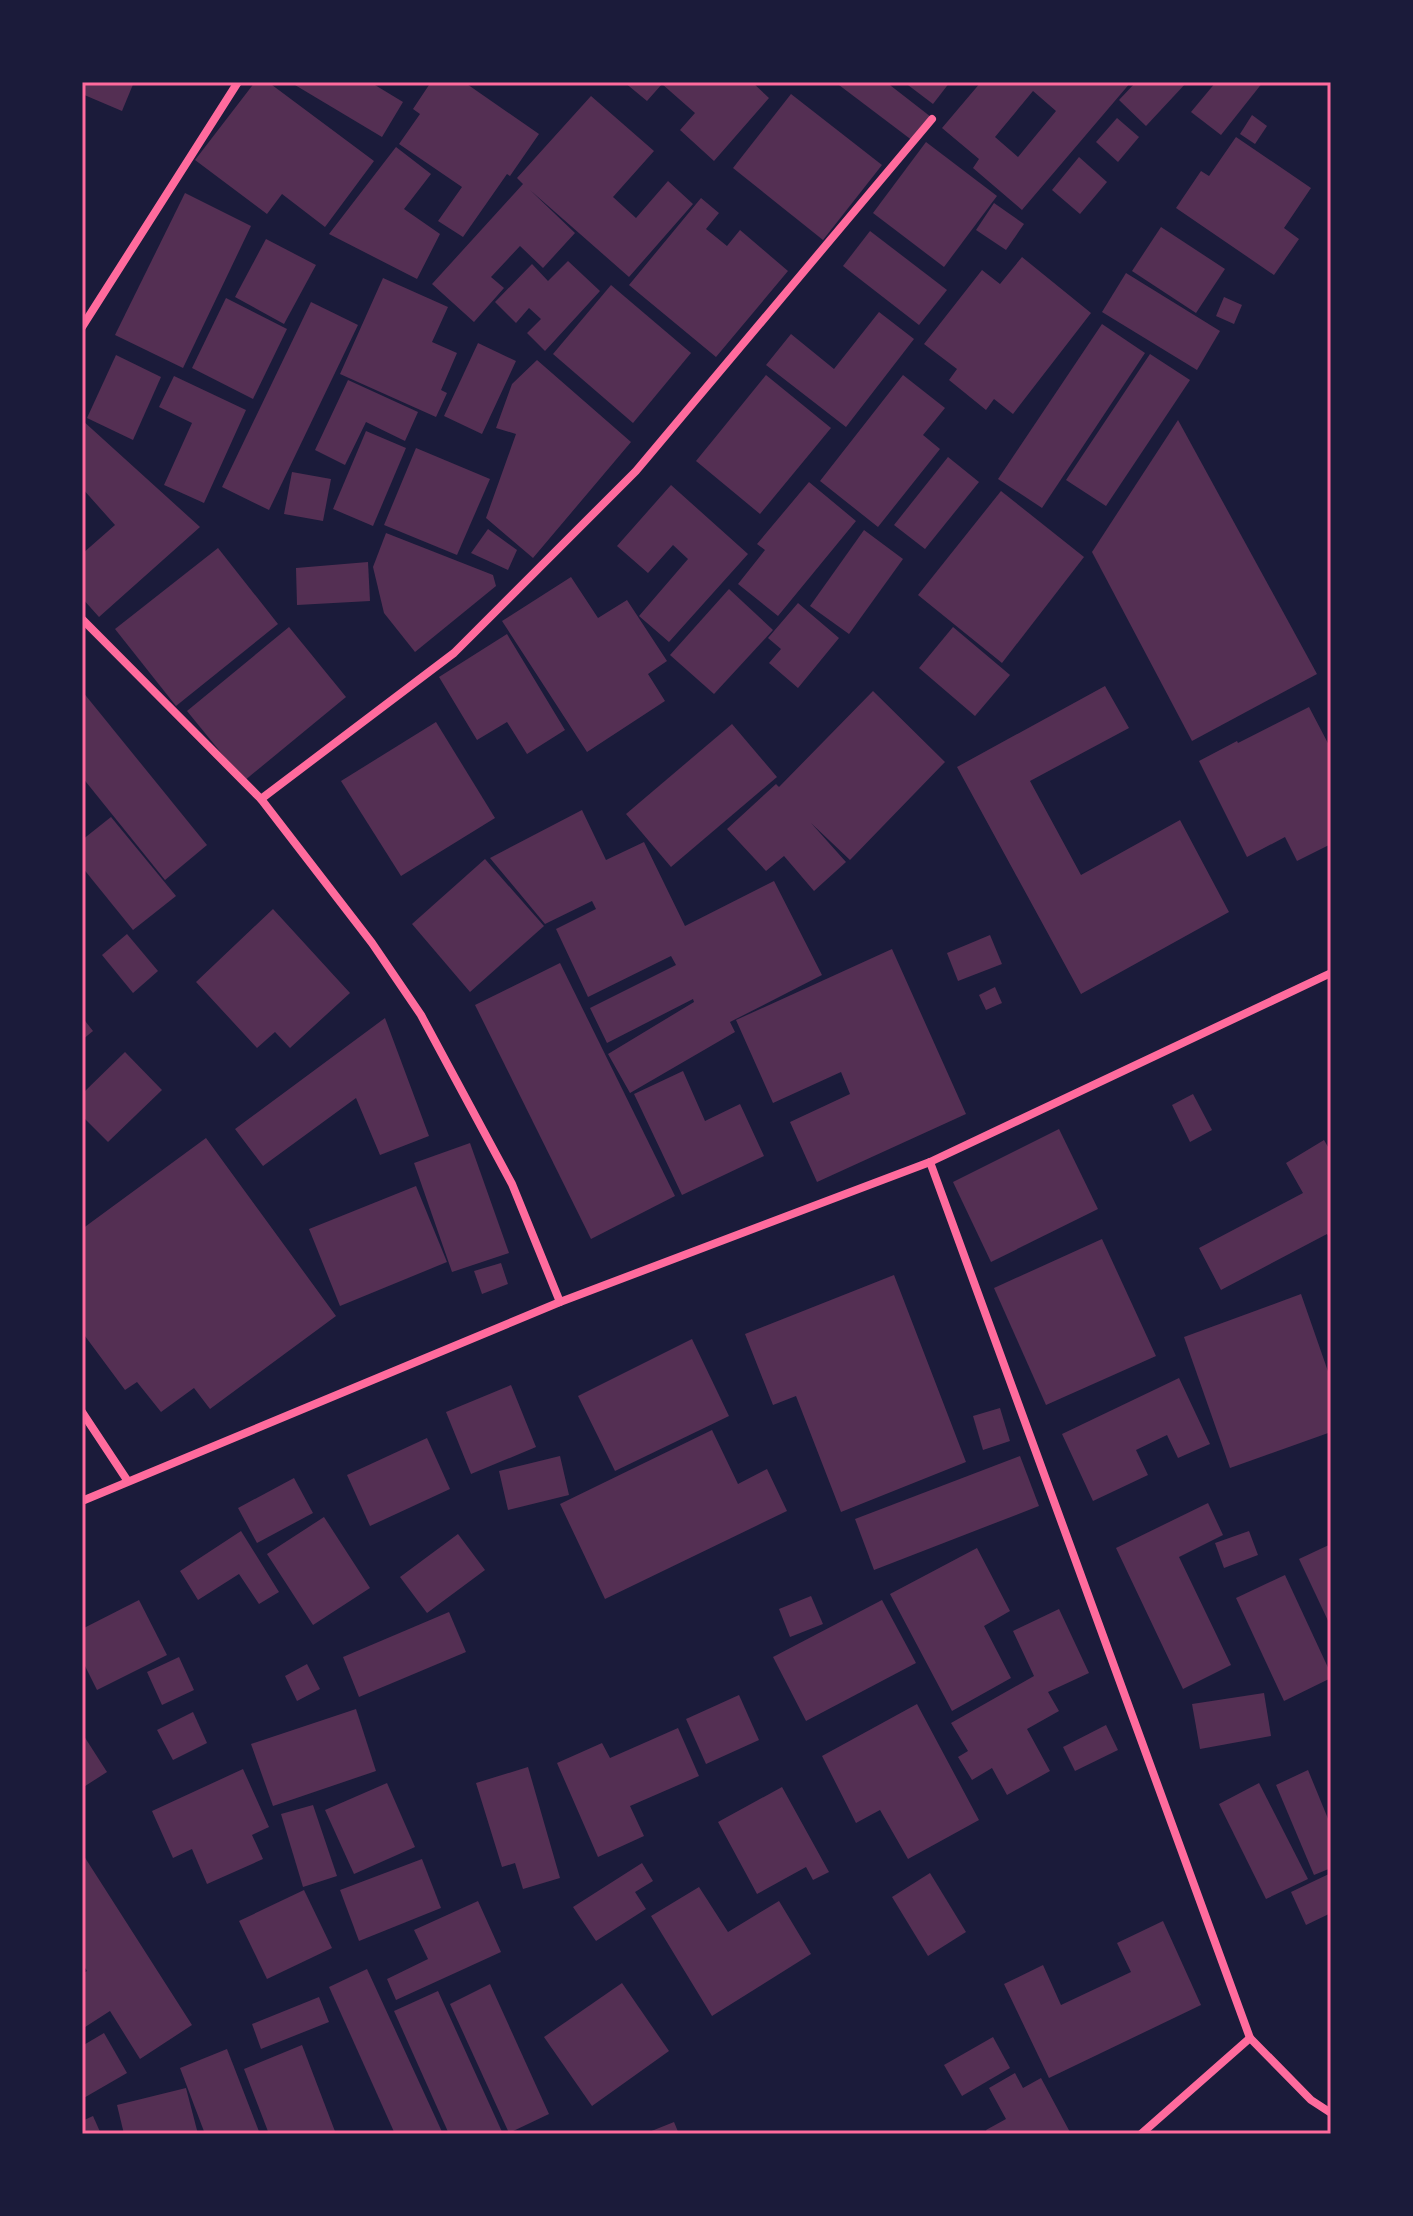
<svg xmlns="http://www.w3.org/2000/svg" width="1413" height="2216" font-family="'Asap Condensed',sans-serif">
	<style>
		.building { fill: #542f53; fill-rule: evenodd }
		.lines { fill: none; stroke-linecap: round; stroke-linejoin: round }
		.minor { stroke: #ff6b9d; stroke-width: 8 }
		.neatline { fill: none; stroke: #ff6b9d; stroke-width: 3 }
	</style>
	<rect width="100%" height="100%" fill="#1b1b3a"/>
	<g class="building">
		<path d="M82 82H134L122 111 82 94Z"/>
		<path d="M255 82H268L374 161 325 227 282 194 267 214 195 160Z"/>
		<path d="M290 82H370L403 102 382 137Z"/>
		<path d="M431 82H464L539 134 510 176 507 174 463 237 438 221 462 187 399 144 420 114 413 109Z"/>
		<path d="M624 82H752L769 98 714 161 680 130 695 113 662 84 647 101Z"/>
		<path d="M835 82H886L931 117 913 141Z"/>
		<path d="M904 82H950L933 104Z"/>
		<path d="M981 82H1131L1022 210 973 168 979 159 942 128ZM1033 91 1056 111 1018 157 995 137Z"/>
		<path d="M1136 82H1187L1146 126 1119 100Z"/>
		<path d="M1216 82H1263L1221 135 1191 112Z"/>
		<path d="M791 94 882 165 823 240 733 168Z"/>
		<path d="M591 96 654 151 613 197 636 218 668 181 693 204 629 277 530 190 575 233 543 268 520 246 491 277 504 288 474 322 432 284 523 184 517 178Z"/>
		<path d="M1252 115 1267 126 1255 144 1240 134Z"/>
		<path d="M1117 118 1139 137 1118 162 1096 142Z"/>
		<path d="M1236 137 1311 188 1284 228 1299 239 1274 275 1176 208 1201 171 1209 176Z"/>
		<path d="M926 142 997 196 944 267 873 213Z"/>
		<path d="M396 147 431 174 404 209 440 234 417 279 329 234Z"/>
		<path d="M1079 157 1107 182 1080 214 1052 190Z"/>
		<path d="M185 193 251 226 183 368 115 335Z"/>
		<path d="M701 198 719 213 706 229 727 246 740 230 788 271 716 357 629 285Z"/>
		<path d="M994 203 1024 224 1006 250 976 230Z"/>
		<path d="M1161 227 1225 269 1196 313 1132 271Z"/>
		<path d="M870 231 947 290 919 325 843 266Z"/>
		<path d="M266 239 316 265 284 324 235 297Z"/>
		<path d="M1022 257 1091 313 1013 414 994 399 986 410 949 380 957 369 924 344 982 270 1000 284Z"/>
		<path d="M568 261 600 291 545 351 527 333 541 319 529 308 516 323 495 302 532 264 548 281Z"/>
		<path d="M1126 273 1220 331 1197 370 1102 312Z"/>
		<path d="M383 278 448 307 432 342 457 353 441 390 447 393 436 417 340 374Z"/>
		<path d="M611 285 691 353 633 423 553 354Z"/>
		<path d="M1224 297 1242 305 1234 324 1216 316Z"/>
		<path d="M226 298 287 329 253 399 192 368Z"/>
		<path d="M311 302 358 325 269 510 222 487Z"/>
		<path d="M879 312 914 339 846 427 766 365 791 334 834 369Z"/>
		<path d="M1102 324 1145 353 1042 508 998 479Z"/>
		<path d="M478 343 516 361 482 434 444 416Z"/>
		<path d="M1150 354 1190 380 1106 506 1066 480Z"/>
		<path d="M116 355 161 377 133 440 87 418Z"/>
		<path d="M537 360 631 442 533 558 486 518 516 434 496 428 512 384Z"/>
		<path d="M766 375 831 428 760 514 696 461Z"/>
		<path d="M903 375 945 408 923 435 940 449 878 527 820 481Z"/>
		<path d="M174 376 246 410 204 503 164 485 192 423 159 407Z"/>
		<path d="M348 380 418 412 405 441 366 422 345 465 315 450Z"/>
		<path d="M82 420 200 527 99 617 82 598V554L115 525 82 488Z"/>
		<path d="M1178 420 1317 674 1192 741 1092 552Z"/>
		<path d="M366 431 406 448 373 526 333 509Z"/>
		<path d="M416 448 490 479 457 555 384 525Z"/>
		<path d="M948 457 979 482 925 549 894 525Z"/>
		<path d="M292 472 331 479 323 521 284 514Z"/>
		<path d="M809 482 856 521 778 616 738 584 765 550 757 544Z"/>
		<path d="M671 485 748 554 669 642 639 616 688 559 673 545 648 573 617 546Z"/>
		<path d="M1001 491 1084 557 1002 663 918 595Z"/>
		<path d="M488 529 517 550 508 570 471 553Z"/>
		<path d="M864 530 903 559 849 634 810 606Z"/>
		<path d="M386 533 493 575 496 586 415 652 384 613 373 567Z"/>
		<path d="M218 548 278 624 176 706 115 629Z"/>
		<path d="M368 562 370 601 297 605 296 568Z"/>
		<path d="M571 577 598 618 627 600 667 661 648 674 665 701 587 752 502 621Z"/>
		<path d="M729 589 773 630 714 694 670 655Z"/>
		<path d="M798 603 839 638 798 688 769 663 781 649 768 638Z"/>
		<path d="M289 627 346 697 244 781 187 711Z"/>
		<path d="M953 627 1010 675 975 716 919 668Z"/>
		<path d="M507 634 565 730 527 754 507 722 477 740 439 677Z"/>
		<path d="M1105 686 1129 728 1030 781 1081 875 1180 820 1229 912 1081 994 957 767Z"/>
		<path d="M82 691 207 845 165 880 82 777Z"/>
		<path d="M873 691 945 762 850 860 811 823 846 862 814 891 784 856 766 871 727 829 776 784 779 787Z"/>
		<path d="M1309 707 1331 749V844L1297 861 1285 837 1247 857 1199 761 1237 741 1238 743Z"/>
		<path d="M436 722 495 818 401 876 341 781Z"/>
		<path d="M732 724 777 777 671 867 626 814Z"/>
		<path d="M582 810 606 860 644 842 685 926 774 881 822 975 730 1022 735 1032 630 1093 608 1054 694 1002 693 999 607 1043 590 1008 676 965 671 956 588 997 556 929 596 909 592 901 545 924 490 858Z"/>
		<path d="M111 817 176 896 133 930 82 867V840Z"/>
		<path d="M485 859 544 926 470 992 412 924Z"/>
		<path d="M273 909 350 993 290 1048 275 1032 257 1048 196 982Z"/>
		<path d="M127 934 158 971 133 993 102 955Z"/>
		<path d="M990 935 1002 964 958 981 947 953Z"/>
		<path d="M892 949 966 1114 817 1182 790 1122 850 1094 841 1072 773 1103 736 1020Z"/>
		<path d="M560 963 675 1196 591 1239 475 1005Z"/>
		<path d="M995 987 1002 1003 986 1010 979 995Z"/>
		<path d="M82 1017 93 1031 82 1040Z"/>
		<path d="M385 1018 429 1136 380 1155 356 1098 263 1166 235 1129Z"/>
		<path d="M125 1052 162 1090 108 1142 82 1116V1094Z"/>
		<path d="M683 1071 705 1121 740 1104 764 1156 682 1195 634 1094Z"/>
		<path d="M1193 1094 1212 1130 1190 1142 1172 1105Z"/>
		<path d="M1059 1129 1098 1209 991 1262 953 1182Z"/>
		<path d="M206 1138 336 1316 210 1409 194 1388 161 1412 137 1382 125 1390 82 1332V1229Z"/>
		<path d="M1324 1140 1331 1152V1241L1327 1234 1221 1290 1199 1248 1303 1193 1286 1163Z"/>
		<path d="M470 1143 509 1253 452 1272 414 1163Z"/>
		<path d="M416 1186 447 1262 340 1306 309 1229Z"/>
		<path d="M1102 1239 1156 1356 1046 1405 994 1288Z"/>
		<path d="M501 1263 508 1284 482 1294 474 1271Z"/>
		<path d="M894 1275 966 1462 841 1512 796 1396 773 1405 745 1334Z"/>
		<path d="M1301 1294 1331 1380V1432L1230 1468 1184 1337Z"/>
		<path d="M692 1339 729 1416 615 1471 578 1396Z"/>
		<path d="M1179 1378 1210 1444 1178 1458 1167 1435 1136 1450 1148 1475 1093 1501 1062 1434Z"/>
		<path d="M511 1385 536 1447 471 1474 446 1412Z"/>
		<path d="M1000 1408 1010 1441 983 1450 973 1416Z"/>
		<path d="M712 1430 738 1484 767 1469 787 1511 605 1599 560 1504Z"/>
		<path d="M427 1438 450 1489 370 1526 347 1475Z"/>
		<path d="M560 1456 569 1495 508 1510 499 1471Z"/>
		<path d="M1020 1456 1039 1506 874 1570 855 1519Z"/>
		<path d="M294 1478 313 1513 257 1543 238 1508Z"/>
		<path d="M1208 1503 1223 1535 1179 1557 1231 1665 1183 1689 1116 1548Z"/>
		<path d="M324 1517 370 1588 313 1625 267 1554Z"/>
		<path d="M241 1531 279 1592 259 1604 239 1574 198 1600 180 1571Z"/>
		<path d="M1249 1531 1258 1555 1224 1568 1215 1543Z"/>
		<path d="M458 1534 485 1570 427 1613 400 1577Z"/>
		<path d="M1331 1544V1627L1299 1559Z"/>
		<path d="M977 1548 1010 1611 984 1626 1011 1678 952 1711 890 1594Z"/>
		<path d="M1285 1575 1331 1674V1678L1284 1701 1236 1598Z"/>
		<path d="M811 1596 823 1624 790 1637 779 1609Z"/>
		<path d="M139 1600 167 1655 97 1690 82 1660V1629Z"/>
		<path d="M882 1600 916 1663 806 1721 773 1657Z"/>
		<path d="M1059 1609 1089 1673 1048 1692 1059 1711 1027 1729 1050 1771 1007 1795 992 1768 972 1780 958 1757 968 1751 951 1723 1034 1676 1013 1631Z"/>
		<path d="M449 1612 466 1652 359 1697 343 1657Z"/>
		<path d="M179 1657 194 1690 162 1705 147 1672Z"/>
		<path d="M307 1664 320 1689 297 1701 285 1676Z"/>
		<path d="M1264 1693 1271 1736 1200 1749 1192 1704Z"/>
		<path d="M739 1695 759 1740 706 1764 686 1719Z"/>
		<path d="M917 1704 979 1820 908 1859 880 1810 856 1823 822 1756Z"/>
		<path d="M356 1709 376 1771 273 1806 251 1744Z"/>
		<path d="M193 1712 207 1743 173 1760 157 1730Z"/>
		<path d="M1106 1725 1118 1750 1075 1771 1063 1747Z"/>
		<path d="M678 1728 699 1776 630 1806 644 1836 598 1857 557 1763 602 1743 610 1758Z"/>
		<path d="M82 1733 107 1772 82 1788Z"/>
		<path d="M528 1767 560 1878 523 1889 515 1863 502 1867 476 1783Z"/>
		<path d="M243 1769 269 1827 252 1835 263 1859 207 1884 192 1849 173 1858 152 1811Z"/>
		<path d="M1308 1770 1331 1826V1868L1314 1875 1276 1785Z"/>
		<path d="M387 1783 415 1847 354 1874 325 1810Z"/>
		<path d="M1259 1783 1308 1879 1266 1899 1219 1804Z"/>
		<path d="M782 1787 829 1872 813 1880 806 1867 757 1894 718 1822Z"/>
		<path d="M313 1805 337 1876 303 1887 281 1814Z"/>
		<path d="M82 1853 192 2025 140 2059 110 2011 82 2029V1974L87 1971 82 1963Z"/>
		<path d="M422 1859 441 1908 359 1941 340 1890Z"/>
		<path d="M642 1863 653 1881 635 1892 646 1909 596 1941 573 1907Z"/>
		<path d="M930 1873 966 1932 928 1956 892 1897Z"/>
		<path d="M1331 1873V1913L1306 1925 1291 1892Z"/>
		<path d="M699 1887 728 1932 779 1901 811 1954 712 2016 651 1916Z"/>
		<path d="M304 1890 332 1948 267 1979 239 1921Z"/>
		<path d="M478 1901 501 1952 396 2000 387 1979 428 1959 414 1930Z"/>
		<path d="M1163 1921 1201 2005 1049 2078 1004 1984 1043 1965 1061 2005 1131 1972 1117 1943Z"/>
		<path d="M367 1969 443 2134H395L329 1987Z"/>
		<path d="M622 1983 669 2051 592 2106 544 2037Z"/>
		<path d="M490 1984 549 2114 509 2133 450 2004Z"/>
		<path d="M438 1991 503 2134H449L394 2011Z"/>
		<path d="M319 1997 329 2022 261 2049 252 2024Z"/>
		<path d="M104 2033 127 2073 82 2099V2046Z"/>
		<path d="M993 2037 1010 2068 962 2096 944 2065Z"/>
		<path d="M302 2045 336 2134H269L244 2069Z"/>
		<path d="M227 2049 260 2134H205L180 2068Z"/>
		<path d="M1015 2073 1023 2088 1041 2078 1071 2134H988L986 2130 1006 2119 989 2088Z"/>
		<path d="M186 2088 198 2134H124L117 2105Z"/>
		<path d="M93 2116 101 2134H82V2121Z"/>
		<path d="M674 2122 679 2134H644Z"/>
	</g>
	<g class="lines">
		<g class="minor">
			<path d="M82 327 238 82"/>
			<path d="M82 619 261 799 372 943 421 1015 512 1184 560 1302"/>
			<path d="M261 799 454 653 636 471 932 119"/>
			<path d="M930 1162 1250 2038 1311 2100 1331 2113"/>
			<path d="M82 1412 127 1480"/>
			<path d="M82 1501 560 1302 930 1162 1331 973"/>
			<path d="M1141 2134 1250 2038"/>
		</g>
	</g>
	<rect width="1413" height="2216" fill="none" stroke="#1b1b3a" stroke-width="168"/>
	<rect x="84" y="84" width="1245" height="2048" class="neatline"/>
</svg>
